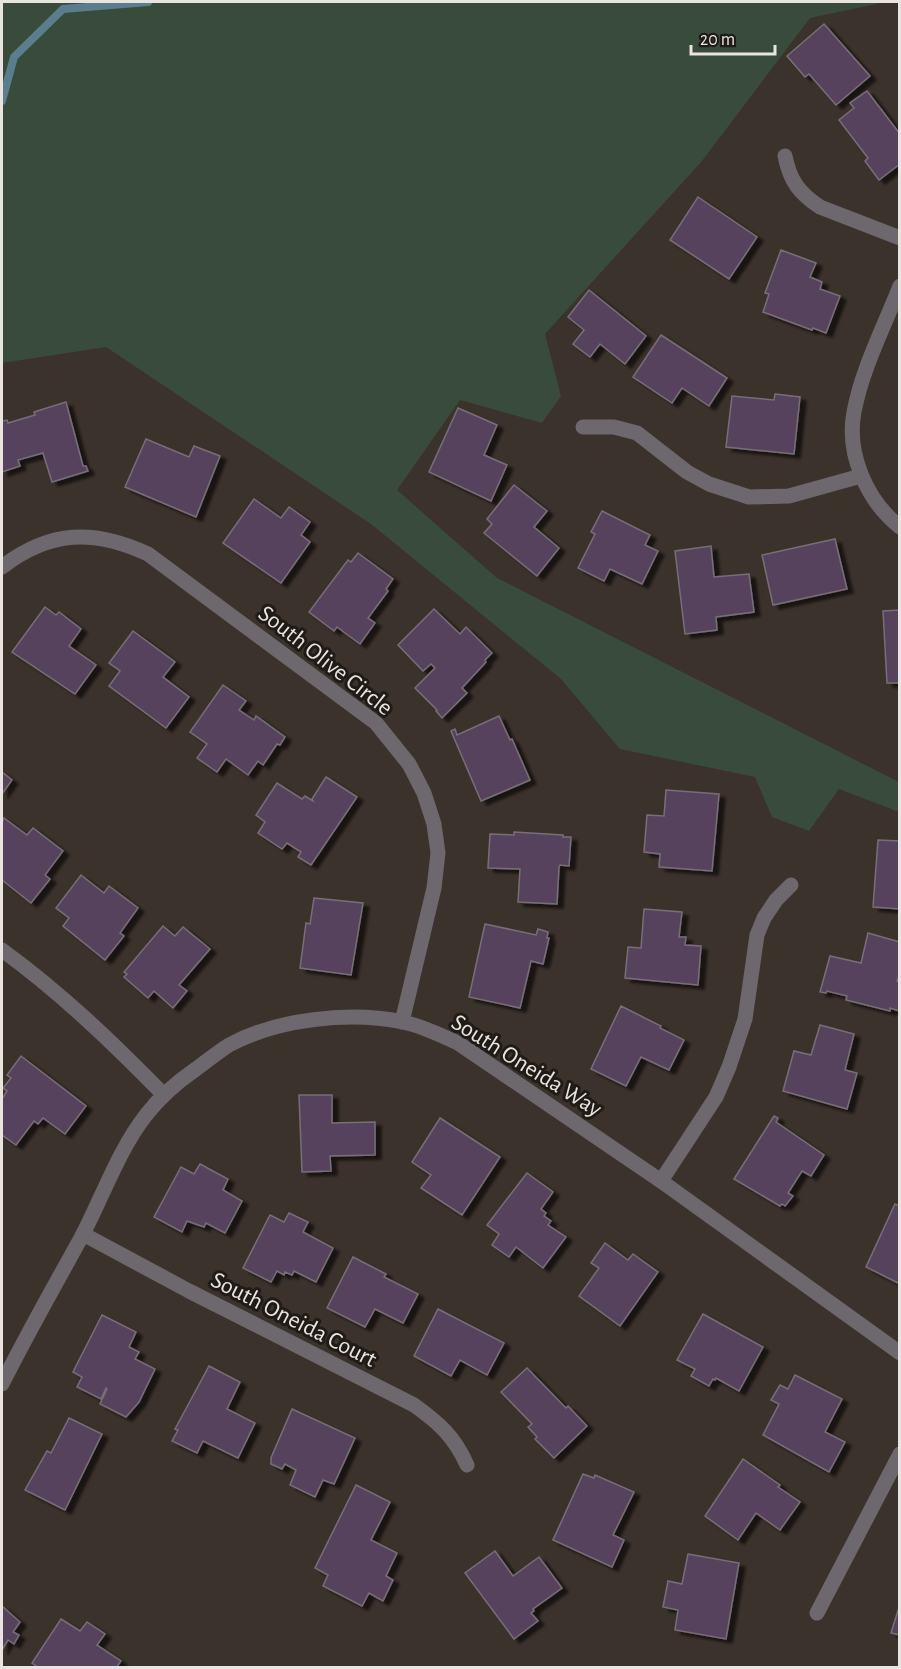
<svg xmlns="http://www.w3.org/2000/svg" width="901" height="1669" font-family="'Alegreya Sans',sans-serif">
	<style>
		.green { fill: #394b3b }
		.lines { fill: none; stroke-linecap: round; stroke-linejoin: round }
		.stream { stroke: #5a7e8e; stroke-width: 8 }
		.building { fill: #57435b; stroke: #776e78; stroke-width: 1.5; filter: url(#shadow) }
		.minor { stroke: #6c686d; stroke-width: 15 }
		.labels { text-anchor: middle; stroke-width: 6; stroke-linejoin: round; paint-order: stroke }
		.street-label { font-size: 24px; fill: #eae4e0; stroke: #1f1b17 }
	</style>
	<defs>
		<filter id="shadow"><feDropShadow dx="6" dy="4" stdDeviation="1.5" flood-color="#0009"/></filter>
	</defs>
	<rect width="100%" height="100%" fill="#3b322b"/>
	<path class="green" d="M2 2H886L810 18 702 161 545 334 561 396 542 423 460 400 397 490 497 578 899 782V812L839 789 809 831 772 817 755 777 620 749 561 679 371 524 106 347 2 363Z"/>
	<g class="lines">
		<path class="stream" d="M2 101 14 57 63 9 148 2"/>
	</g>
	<g class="building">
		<path d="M824 24 870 76 836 105 809 74 805 77 787 56Z"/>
		<path d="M867 91 900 134V164L879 180 865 161 868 158 839 120 854 108 850 103Z"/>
		<path d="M698 197 757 237 729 279 670 240Z"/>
		<path d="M781 250 816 263 810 277 822 282 820 289 840 296 826 333 813 328 812 330 763 312 769 294 765 293Z"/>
		<path d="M589 290 646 336 625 364 600 344 590 357 573 344 584 330 568 317Z"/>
		<path d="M661 335 727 378 709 406 682 388 672 403 633 377Z"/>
		<path d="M775 394 800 397 794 454 726 447 732 396 774 400Z"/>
		<path d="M66 402 83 466H86L88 471 52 482 43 453 18 460 20 466 2 472V421L7 420 8 423 35 415 34 412Z"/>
		<path d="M458 408 497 425 484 455 507 465 491 501 429 472Z"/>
		<path d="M146 439 189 457 194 446 220 456 196 517 125 487Z"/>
		<path d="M514 485 547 511 534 527 559 548 537 576 484 533 492 524 487 519Z"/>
		<path d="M254 499 281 518 289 507 310 522 301 535 310 542 281 583 223 543Z"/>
		<path d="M602 511 650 535 645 545 658 551 642 584 610 569 604 581 578 568 595 534 591 532Z"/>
		<path d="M835 539 847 589 773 605 762 555Z"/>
		<path d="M711 546 714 577 749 574 754 612 716 617 717 630 685 634 675 551Z"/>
		<path d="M358 553 393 579 386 589 388 591 368 618 375 623 360 644 337 627 334 631 309 612 348 560 351 562Z"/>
		<path d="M45 607 56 615 59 612 81 629 69 646 96 665 75 694 12 652Z"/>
		<path d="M434 609 460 634 466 627 492 653 485 660 486 662 462 688 467 693 442 718 436 711 437 710 415 688 435 668 431 664 423 671 398 645Z"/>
		<path d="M900 610V683H887L883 611Z"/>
		<path d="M133 631 175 662 163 677 189 697 166 728 109 686 120 671 109 663Z"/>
		<path d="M223 685 246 701 239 710 254 720 256 716 285 737 280 745 277 744 263 765 258 761 248 775 226 759 217 772 197 758 207 744 190 732Z"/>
		<path d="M499 716 510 740 512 739 530 780 481 801 451 731 455 729 457 735Z"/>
		<path d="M2 772 12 780 2 794Z"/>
		<path d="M326 777 357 797 311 865 298 857 301 852 287 843 282 849 258 833 265 822 256 815 277 783 302 799 305 796 313 801 312 799Z"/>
		<path d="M666 790 719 794 712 871 659 867 660 854 644 852 647 815 664 816Z"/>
		<path d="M4 818 27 835 33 828 63 851 45 875 50 879 31 903 2 880V822Z"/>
		<path d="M514 832 563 835V837H571L569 866 560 865 559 867 557 904 518 902 520 869 488 868 490 834 514 835Z"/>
		<path d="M878 840 900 841V909L873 907Z"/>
		<path d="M81 875 104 893 109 886 138 908 120 933 124 936 105 960 63 926 69 918 56 908Z"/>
		<path d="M314 898 363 903 351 975 300 968 306 923 310 924Z"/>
		<path d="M644 909 682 912 679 937H686L685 945 701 946 698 985 625 978 628 947 641 948Z"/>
		<path d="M485 924 536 935 538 929 548 932 547 938H549L543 964 531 961 520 1008 469 997Z"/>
		<path d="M163 926 175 936 183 927 210 949 179 985 187 991 173 1008 154 991 148 998 124 977 127 974 124 972Z"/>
		<path d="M868 933 900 942V973L897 981 900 982 899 1011 890 1008V1011L846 1000 847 996 827 991 826 993 820 992 830 956 861 963Z"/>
		<path d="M621 1006 661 1026 660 1028 684 1040 669 1070 641 1057 626 1086 591 1069Z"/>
		<path d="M820 1025 854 1034 845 1070 857 1073 847 1109 783 1091 794 1051 811 1055Z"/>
		<path d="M21 1056 86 1106 65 1134 43 1118 38 1124 34 1121 16 1145 2 1135V1099L7 1091 3 1088 11 1078 7 1075Z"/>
		<path d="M299 1095H332V1123L375 1122V1155L330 1156 331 1171 302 1172Z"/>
		<path d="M774 1116 778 1118 776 1122 824 1155 811 1176 802 1171 788 1193 793 1196 785 1206 782 1204 780 1206 734 1179Z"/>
		<path d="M440 1118 500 1157 462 1215 421 1188 431 1175 412 1162Z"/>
		<path d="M200 1164 228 1179 223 1190 242 1201 225 1233 206 1223 204 1227 187 1221 182 1232 154 1217 181 1167 194 1174Z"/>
		<path d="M527 1173 553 1192 541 1209 546 1213 544 1216 551 1221 548 1225 566 1237 543 1268 516 1247 509 1257 492 1245 499 1234 487 1225Z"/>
		<path d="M895 1204 900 1206V1284L866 1267Z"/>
		<path d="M289 1213 308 1222 303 1232 333 1248 316 1282 294 1271 292 1275 285 1272 284 1275 277 1271 271 1282 243 1268 270 1215 284 1222Z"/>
		<path d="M605 1243 628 1260 633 1254 658 1272 620 1326 579 1296 599 1268 591 1263Z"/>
		<path d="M353 1257 386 1274 384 1277 418 1294 403 1323 375 1309 365 1327 327 1308Z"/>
		<path d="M438 1309 504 1343 487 1375 460 1360 451 1376 414 1356Z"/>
		<path d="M703 1314 763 1347 739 1391 716 1378 715 1380 713 1379 709 1386 691 1376 695 1369 677 1360Z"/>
		<path d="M102 1315 136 1332 129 1347 139 1352 135 1359 155 1369 139 1402 126 1417 100 1404 107 1389 106 1388 101 1399 77 1387 82 1377 73 1372Z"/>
		<path d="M209 1366 240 1382 227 1409 255 1423 238 1458 203 1441 197 1453 172 1441 178 1430 175 1429Z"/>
		<path d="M527 1368 566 1408 568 1406 587 1426 554 1458 535 1439 537 1437 528 1427 532 1424 501 1392Z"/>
		<path d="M795 1375 842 1399 825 1432 845 1442 829 1472 763 1435 779 1404 771 1400 780 1385 788 1389Z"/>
		<path d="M292 1409 355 1438 334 1484 323 1480 315 1497 290 1485 296 1470 285 1464 282 1469 271 1464V1458Z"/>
		<path d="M69 1418 102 1434 65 1510 25 1490 47 1451 51 1453Z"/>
		<path d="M743 1459 780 1485 778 1487 800 1502 780 1530 756 1513 738 1540 705 1516Z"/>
		<path d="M583 1474 594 1478 595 1475 634 1492 613 1535 624 1540 612 1567 553 1540Z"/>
		<path d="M356 1485 390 1502 371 1540 397 1553 386 1576 393 1580 383 1601 369 1593 362 1606 323 1586 328 1575 315 1568Z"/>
		<path d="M495 1551 513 1576 539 1557 562 1588 533 1609 534 1611 531 1613 538 1621 514 1639 465 1573Z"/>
		<path d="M688 1554 739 1563 726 1639 675 1630 678 1610 663 1607 668 1581 682 1584Z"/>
		<path d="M900 1604V1635L891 1633Z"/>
		<path d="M2 1606 20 1622 13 1632 19 1635 14 1644 8 1640 2 1650Z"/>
		<path d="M61 1619 80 1631 87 1622 105 1634 97 1645 121 1661 116 1668H39L32 1663Z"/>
	</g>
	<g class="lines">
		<g class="minor">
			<path d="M785 156C790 181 799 193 820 207L900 238"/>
			<path d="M900 286C884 327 862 369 854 412 846 454 867 501 900 527"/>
			<path d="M583 427H614L637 433 687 472 709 484 749 497 789 496 861 476"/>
			<path d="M2 567C50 530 94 529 148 554L376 723 409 764 424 793 434 824 438 853 434 888 402 1022"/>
			<path d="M2 950C61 993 112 1042 163 1094"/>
			<path d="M661 1181 716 1097 729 1067 745 1019 757 935 764 918 776 900 791 885"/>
			<path d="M83 1234 189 1291 414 1405C439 1423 454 1436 467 1465"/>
			<path d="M2 1384C27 1334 55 1285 82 1236 103 1196 118 1151 146 1115 160 1097 177 1082 196 1069 207 1061 218 1052 229 1045 277 1019 349 1011 403 1022 422 1026 440 1035 458 1043L661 1181 900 1353"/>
			<path d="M817 1613 900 1454"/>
		</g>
	</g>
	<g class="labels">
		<g class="street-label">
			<text transform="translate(326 660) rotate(38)" y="8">South Olive Circle</text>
			<text transform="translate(527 1065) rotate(32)" y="8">South Oneida Way</text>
			<text transform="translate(294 1319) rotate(27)" y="8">South Oneida Court</text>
		</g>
	</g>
	<rect width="901" height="1669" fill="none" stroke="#eae4e0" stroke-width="6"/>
	<path d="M691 45v9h84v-9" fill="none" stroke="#eae4e0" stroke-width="3"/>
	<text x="700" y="45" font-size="18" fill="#eae4e0" stroke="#1f1b17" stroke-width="4.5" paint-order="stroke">20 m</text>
</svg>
